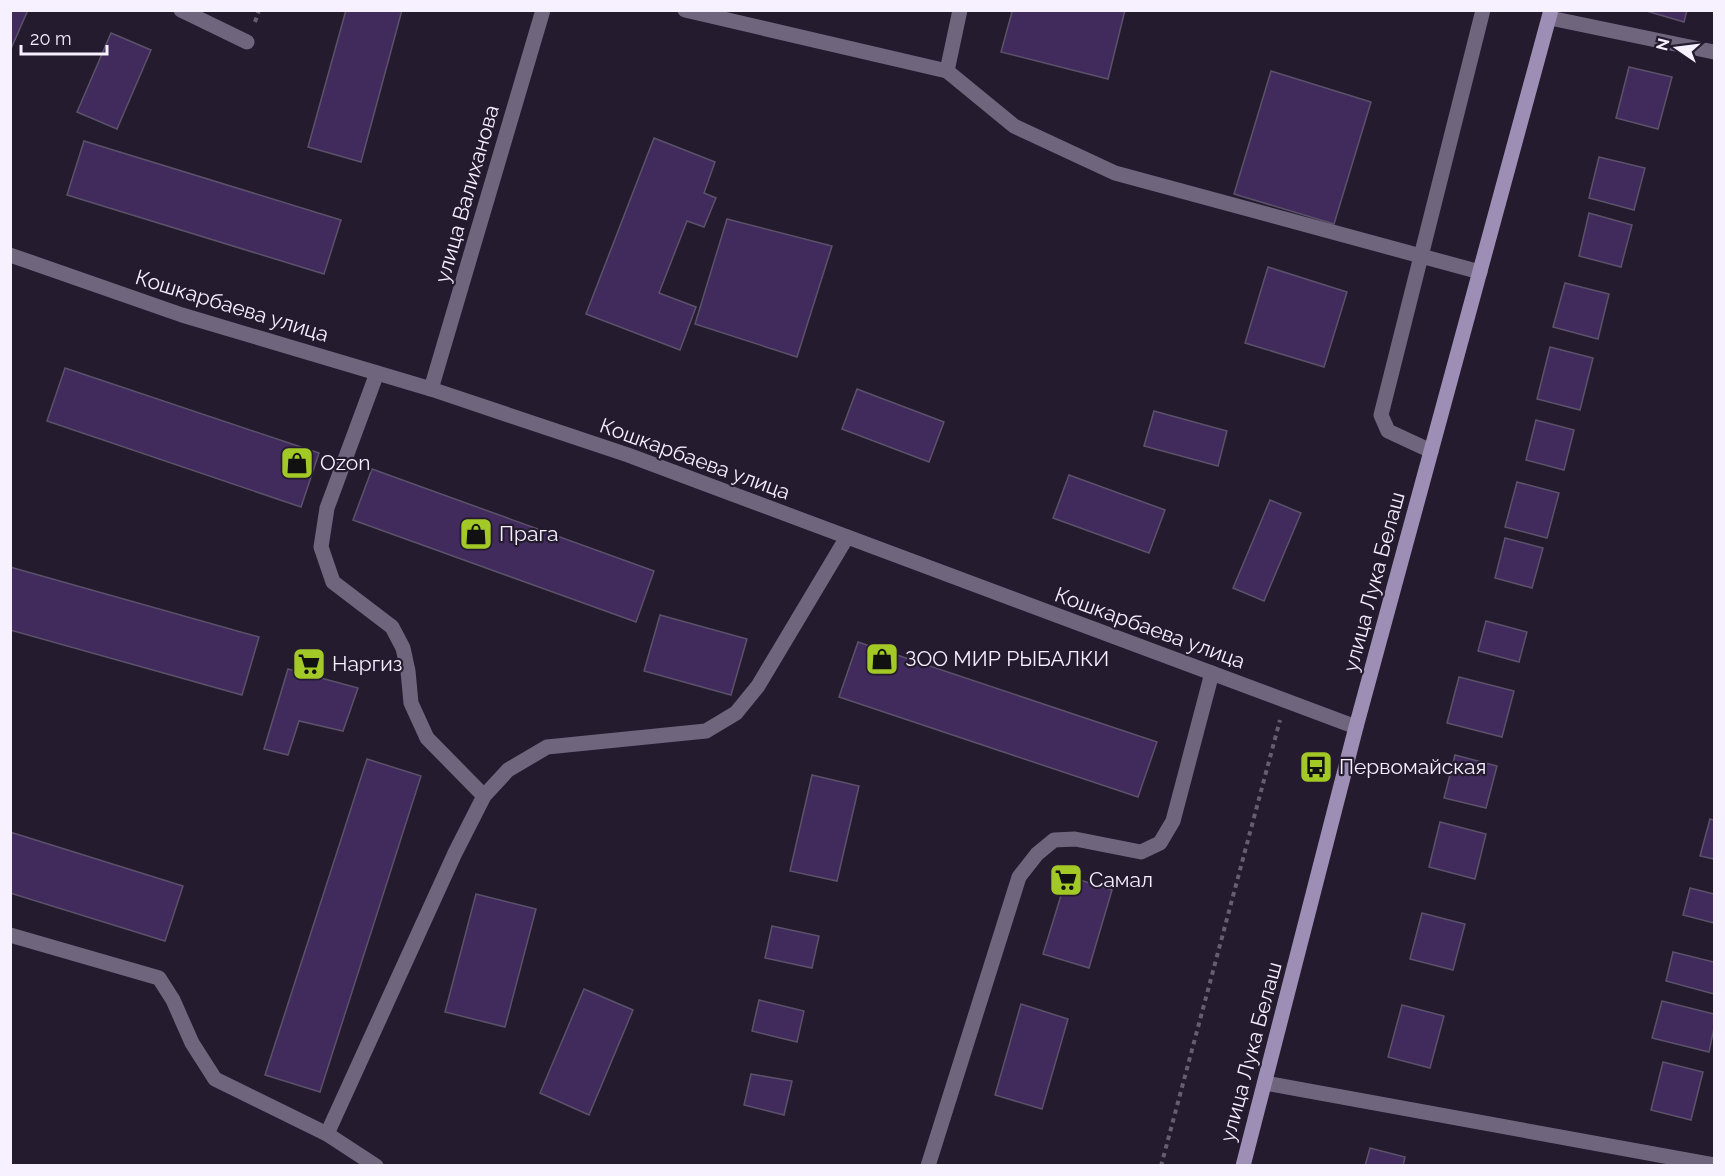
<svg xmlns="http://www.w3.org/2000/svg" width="1725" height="1176" font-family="Raleway,sans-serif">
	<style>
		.building { fill: #412b5d; stroke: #5b526a; stroke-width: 1.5 }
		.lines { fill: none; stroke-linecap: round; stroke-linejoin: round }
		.path { stroke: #665e70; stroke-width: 4; stroke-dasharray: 4.5 4.5; stroke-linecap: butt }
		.service { stroke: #6f667e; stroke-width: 15 }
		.minor { stroke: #6f667e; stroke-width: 15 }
		.secondary { stroke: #9d8eb5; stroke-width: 15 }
		.labels { text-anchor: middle; stroke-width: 4.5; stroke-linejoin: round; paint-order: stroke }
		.street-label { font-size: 21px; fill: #f6f0ff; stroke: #241b2f }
		.poi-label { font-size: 21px; fill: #f6f0ff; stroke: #241b2f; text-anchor: start }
	</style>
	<rect width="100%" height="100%" fill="#241b2f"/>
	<g class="building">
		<path d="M10 10H28L10 51Z"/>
		<path d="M346 10H402L361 162 308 147Z"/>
		<path d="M1006 10H1125L1108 79 1001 52 1012 12Z"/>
		<path d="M1643 10H1687L1684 22Z"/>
		<path d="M111 33 151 50 117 129 77 112Z"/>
		<path d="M1629 67 1672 77 1658 129 1616 118Z"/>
		<path d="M1271 71 1371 102 1334 224 1234 194Z"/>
		<path d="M654 138 715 162 704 193 716 198 704 227 687 221 659 293 696 307 680 350 586 314Z"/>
		<path d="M84 141 341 220 324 274 67 195Z"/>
		<path d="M1599 157 1645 168 1634 210 1589 198Z"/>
		<path d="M1589 213 1632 225 1621 267 1579 256Z"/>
		<path d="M727 219 832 246 797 357 695 324Z"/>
		<path d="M1268 267 1347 292 1324 367 1245 343Z"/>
		<path d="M1565 283 1609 294 1598 339 1553 327Z"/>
		<path d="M1550 347 1593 358 1580 410 1537 399Z"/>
		<path d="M65 368 319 453 301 507 47 421Z"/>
		<path d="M857 389 944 422 929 462 842 429Z"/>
		<path d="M1154 411 1227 431 1218 466 1144 446Z"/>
		<path d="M1536 420 1574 430 1564 470 1526 460Z"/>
		<path d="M372 469 654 571 636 622 353 520Z"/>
		<path d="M1069 475 1165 510 1149 553 1053 518Z"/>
		<path d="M1517 482 1559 493 1547 538 1505 527Z"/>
		<path d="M1270 500 1301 513 1264 601 1233 588Z"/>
		<path d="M1505 538 1543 548 1532 588 1495 578Z"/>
		<path d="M10 567 259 637 242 695 10 630Z"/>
		<path d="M660 615 747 639 731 695 644 671Z"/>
		<path d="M1486 621 1527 632 1519 662 1478 651Z"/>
		<path d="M858 642 1157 742 1138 797 839 697Z"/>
		<path d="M288 669 358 688 343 731 299 721 288 755 264 749Z"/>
		<path d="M1459 677 1514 691 1502 737 1447 723Z"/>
		<path d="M1455 755 1497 766 1486 808 1444 798Z"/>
		<path d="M367 759 421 776 320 1092 265 1075Z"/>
		<path d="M812 775 859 786 837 881 790 871Z"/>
		<path d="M1710 819 1714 820V859L1700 856Z"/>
		<path d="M1440 822 1486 834 1475 879 1429 867Z"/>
		<path d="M10 832 183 886 165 941 10 893Z"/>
		<path d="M1067 876 1112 890 1089 968 1043 954Z"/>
		<path d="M1690 888 1714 894V923L1683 915Z"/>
		<path d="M476 894 536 909 505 1027 445 1012Z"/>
		<path d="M1422 913 1465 924 1453 970 1410 959Z"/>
		<path d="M772 926 819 936 812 968 765 958Z"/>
		<path d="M1673 952 1714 962V994L1666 981Z"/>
		<path d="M584 989 633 1010 589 1115 540 1093Z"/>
		<path d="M759 1000 804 1011 797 1042 752 1031Z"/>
		<path d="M1662 1001 1714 1014V1028L1709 1052 1652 1038Z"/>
		<path d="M1021 1004 1068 1019 1042 1109 995 1095Z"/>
		<path d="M1402 1005 1444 1016 1430 1068 1388 1057Z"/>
		<path d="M1663 1062 1703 1072 1691 1120 1651 1110Z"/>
		<path d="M751 1074 792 1081 784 1115 744 1105Z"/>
		<path d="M1370 1148 1405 1157 1403 1166H1365Z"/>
	</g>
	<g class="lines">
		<g class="path">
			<path d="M255 22 259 10"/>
			<path d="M1161 1166 1280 720"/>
		</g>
		<g class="service">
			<path d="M181 10 247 42"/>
			<path d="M685 10 947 71 960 10"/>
			<path d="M947 71 1014 126 1115 173 1480 272"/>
			<path d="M377 373 327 508 321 547 333 582 392 627 403 648 408 671 411 703 427 738 484 796"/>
			<path d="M1431 451 1388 431 1381 415 1483 10"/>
			<path d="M10 935 159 978 173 1000 192 1043 215 1079 327 1134 376 1166"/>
			<path d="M327 1134 455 853 484 796 508 770 547 747 706 731 736 713 758 686 847 537"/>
			<path d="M928 1166 1019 877 1037 854 1054 840 1075 839 1141 852 1160 843 1173 821 1212 673"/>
		</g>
		<g class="minor">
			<path d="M1550 18 1714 52"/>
			<path d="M10 255 182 315 431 389 628 455 1356 727"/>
			<path d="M431 389 543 10"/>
			<path d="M1265 1083 1714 1165"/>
		</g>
		<path class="secondary" d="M1243 1166 1356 727 1551 10"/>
	</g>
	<defs>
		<symbol id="shop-square" viewBox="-11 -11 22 22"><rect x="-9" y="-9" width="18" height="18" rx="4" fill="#a3c927" stroke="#241b2f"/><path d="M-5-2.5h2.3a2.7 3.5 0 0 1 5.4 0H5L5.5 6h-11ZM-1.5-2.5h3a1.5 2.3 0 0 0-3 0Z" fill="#111"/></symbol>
		<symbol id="supermarket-square" viewBox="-11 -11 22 22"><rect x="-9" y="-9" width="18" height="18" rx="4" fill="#a3c927" stroke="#241b2f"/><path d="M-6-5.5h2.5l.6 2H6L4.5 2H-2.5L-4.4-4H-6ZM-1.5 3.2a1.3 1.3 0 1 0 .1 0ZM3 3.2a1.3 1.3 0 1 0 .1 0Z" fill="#111"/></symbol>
		<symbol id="bus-square" viewBox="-11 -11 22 22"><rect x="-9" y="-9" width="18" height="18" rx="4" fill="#a3c927" stroke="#241b2f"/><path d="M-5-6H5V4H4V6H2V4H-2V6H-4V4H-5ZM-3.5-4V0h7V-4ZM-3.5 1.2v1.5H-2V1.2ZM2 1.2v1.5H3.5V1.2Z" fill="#111"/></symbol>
	</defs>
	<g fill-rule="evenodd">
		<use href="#shop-square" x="278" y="444" width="38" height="38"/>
		<use href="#shop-square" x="457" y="515" width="38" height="38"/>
		<use href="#shop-square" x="863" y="640" width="38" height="38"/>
		<use href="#supermarket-square" x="290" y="645" width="38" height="38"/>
		<use href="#bus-square" x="1297" y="748" width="38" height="38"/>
		<use href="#supermarket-square" x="1047" y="861" width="38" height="38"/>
	</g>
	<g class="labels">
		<g class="street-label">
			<text transform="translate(467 194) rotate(-74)" y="7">улица Валиханова</text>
			<text transform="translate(232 306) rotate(17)" y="7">Кошкарбаева улица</text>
			<text transform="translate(695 459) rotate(20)" y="7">Кошкарбаева улица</text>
			<text transform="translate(1374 582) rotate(-75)" y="7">улица Лука Белаш</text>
			<text transform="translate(1150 628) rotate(20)" y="7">Кошкарбаева улица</text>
			<text transform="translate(1251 1052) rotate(-75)" y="7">улица Лука Белаш</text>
		</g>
		<g class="poi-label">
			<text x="320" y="470">Ozon</text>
			<text x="499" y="541">Прага</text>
			<text x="905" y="666">ЗОО МИР РЫБАЛКИ</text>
			<text x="332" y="671">Наргиз</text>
			<text x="1339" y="774">Первомайская</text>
			<text x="1089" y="887">Самал</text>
		</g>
	</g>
	<rect width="1725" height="1176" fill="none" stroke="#f6f0ff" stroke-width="24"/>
	<g transform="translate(1677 48) rotate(284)" stroke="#241b2f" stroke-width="4.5" paint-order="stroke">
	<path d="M0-4.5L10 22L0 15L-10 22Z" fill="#f6f0ff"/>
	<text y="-9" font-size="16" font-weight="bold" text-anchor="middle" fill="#f6f0ff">N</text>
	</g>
	<path d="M21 45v9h86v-9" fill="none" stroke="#f6f0ff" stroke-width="3"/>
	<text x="30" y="45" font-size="18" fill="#f6f0ff" stroke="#241b2f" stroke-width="4.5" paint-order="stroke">20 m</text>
</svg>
